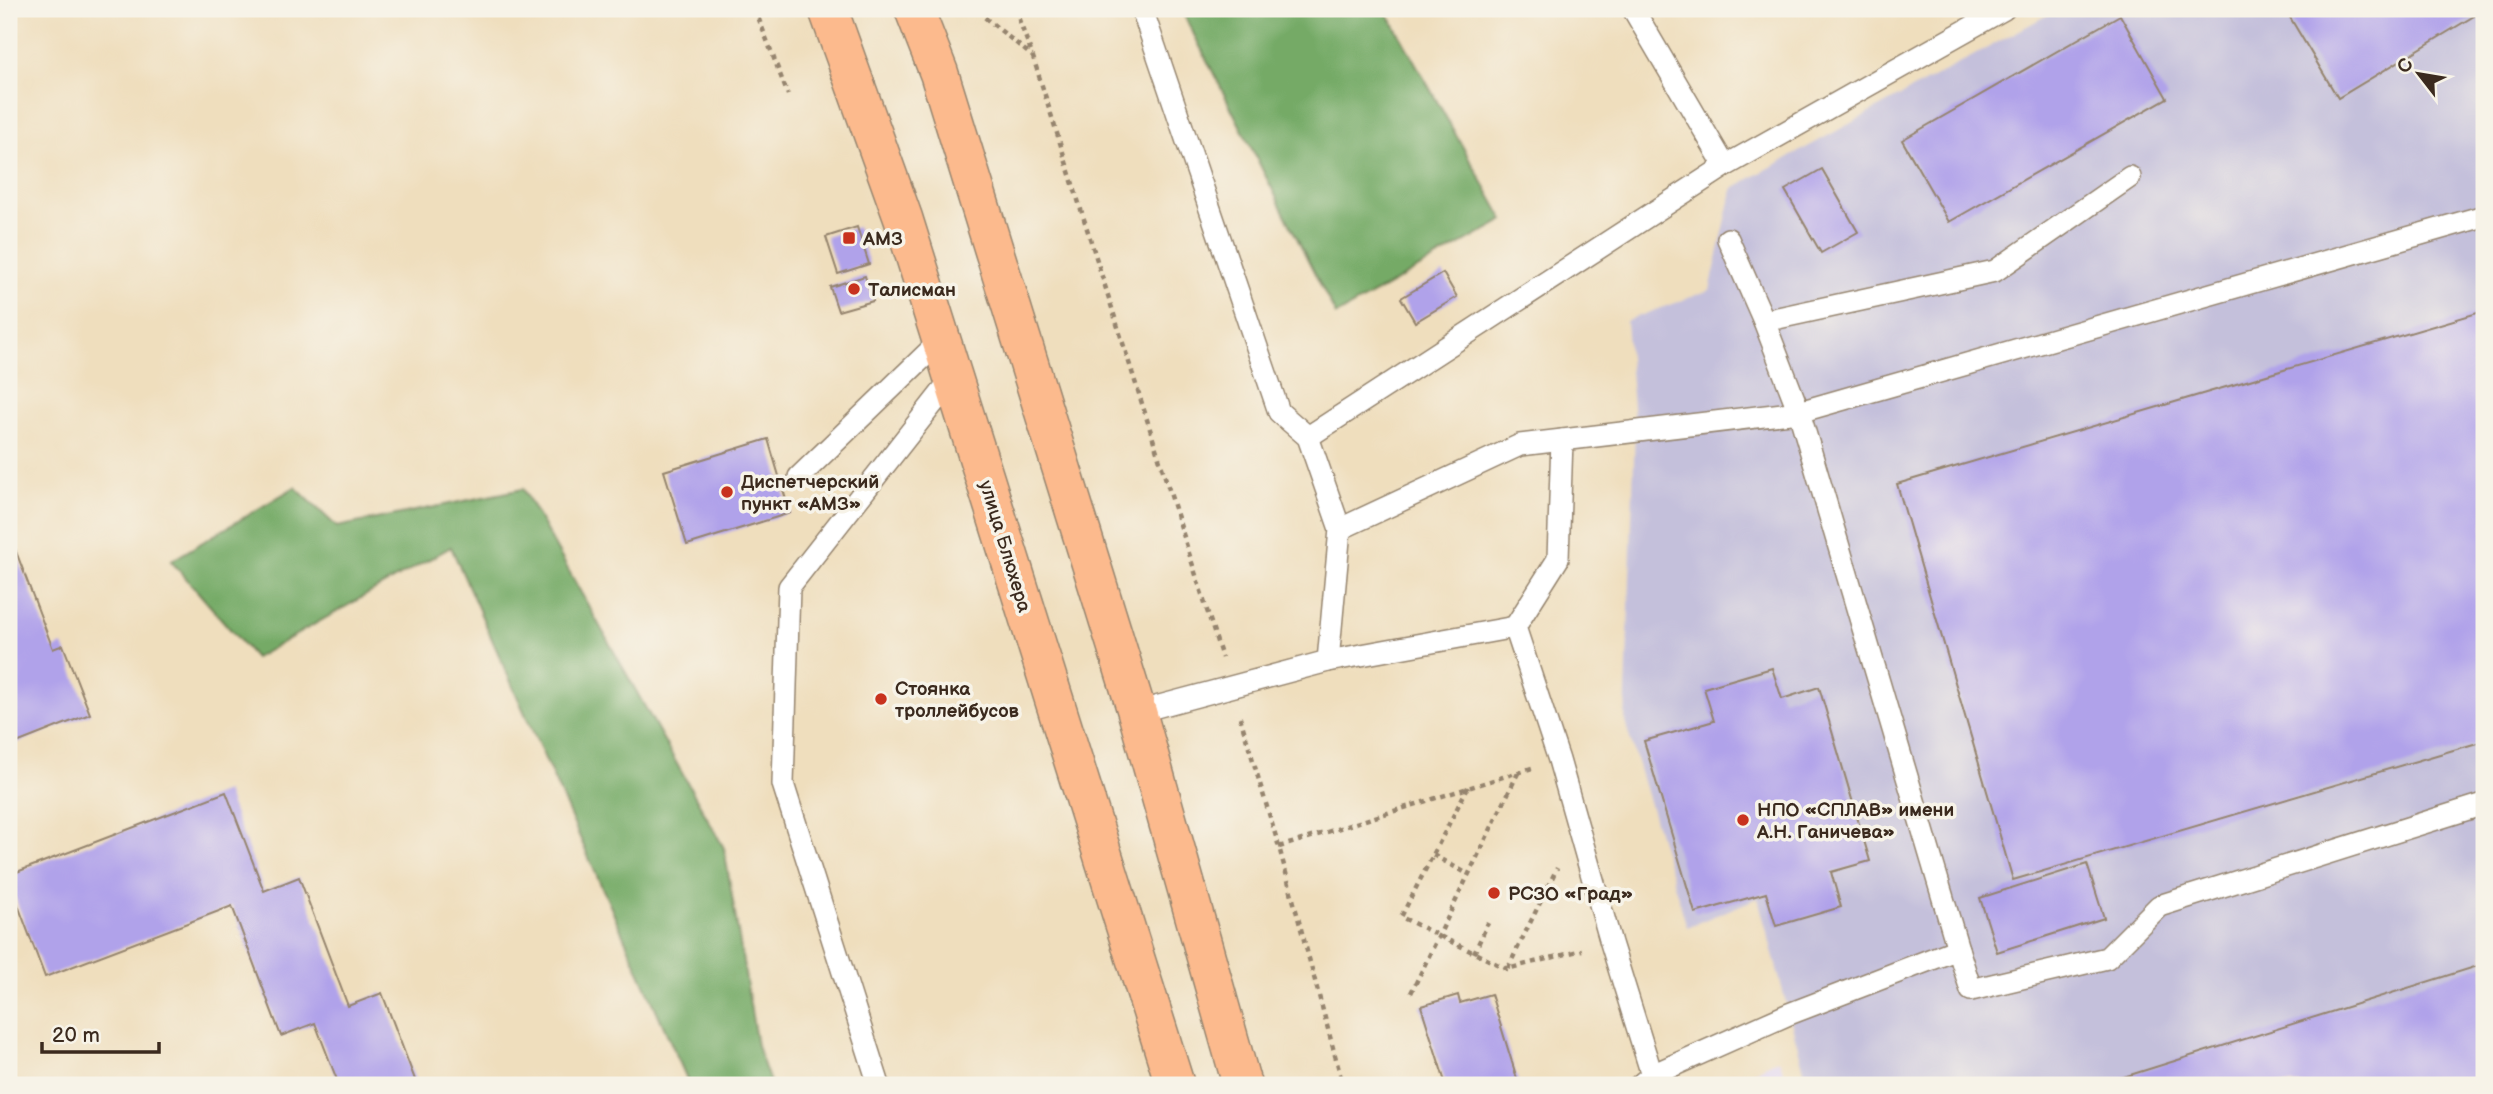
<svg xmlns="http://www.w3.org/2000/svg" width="2493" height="1094" font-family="'Balsamiq Sans',sans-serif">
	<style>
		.built { fill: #e0d4f4 }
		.industrial { fill: #c4c0db }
		.forest { fill: #75aa66; stroke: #586a42; stroke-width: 2 }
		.building { fill: #b0a2ea }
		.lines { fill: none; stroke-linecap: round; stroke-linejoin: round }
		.service-casing { stroke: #95846e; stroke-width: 24 }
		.primary-casing { stroke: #95846e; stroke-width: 41 }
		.path { stroke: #95846e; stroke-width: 4.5; stroke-dasharray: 5 5; stroke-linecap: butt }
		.service { stroke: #fff; stroke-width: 21 }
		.primary { stroke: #fcba8d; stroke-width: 38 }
		.poi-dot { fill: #c8321e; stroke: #f7f3e8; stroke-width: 2.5 }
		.labels { text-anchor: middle; stroke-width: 7; stroke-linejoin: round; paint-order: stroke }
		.poi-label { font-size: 19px; font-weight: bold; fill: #3b2a1e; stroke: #f7f3e8; text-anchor: start }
		.street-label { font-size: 19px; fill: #3b2a1e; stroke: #f7f3e8 }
	</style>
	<rect width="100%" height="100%" fill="#f7f3e8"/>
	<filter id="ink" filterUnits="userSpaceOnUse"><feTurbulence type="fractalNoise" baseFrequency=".0143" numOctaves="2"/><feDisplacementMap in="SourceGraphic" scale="14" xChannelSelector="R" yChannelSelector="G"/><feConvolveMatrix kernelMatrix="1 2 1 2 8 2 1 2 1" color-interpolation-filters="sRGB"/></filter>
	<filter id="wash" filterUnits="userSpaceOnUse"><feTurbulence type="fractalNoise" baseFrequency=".00686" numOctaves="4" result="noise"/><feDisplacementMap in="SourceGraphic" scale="28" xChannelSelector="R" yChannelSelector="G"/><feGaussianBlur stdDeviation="1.57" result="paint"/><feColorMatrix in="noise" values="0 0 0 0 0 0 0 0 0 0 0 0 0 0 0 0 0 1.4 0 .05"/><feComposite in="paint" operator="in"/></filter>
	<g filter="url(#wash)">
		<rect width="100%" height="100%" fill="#efdebd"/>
		<path class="built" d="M1779 1059 1788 1085H1727Z"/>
		<path class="industrial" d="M2058 9H2484V1085H1808L1758 898 1687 927 1625 722 1635 432 1626 321 1710 290 1733 188Z"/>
		<g class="forest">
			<path d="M1181 9H1385L1504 220 1336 315Z"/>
			<path d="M295 487 337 527 523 489 724 848 757 1046 771 1085H680L687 1079 451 547 255 658 171 561Z"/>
		</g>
		<g id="blocks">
			<g class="building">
				<path d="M2285 9H2484V10L2338 98Z"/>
				<path d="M2120 15 2167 98 1949 222 1902 140Z"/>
				<path d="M1822 169 1858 232 1821 253 1785 190Z"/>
				<path d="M857 227 869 264 838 274 826 237Z"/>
				<path d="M1443 273 1457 297 1415 322 1401 298Z"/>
				<path d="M865 276 873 301 838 311 830 287Z"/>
				<path d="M2484 311V741L2013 880 1897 484Z"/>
				<path d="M768 439 790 513 687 545 664 471Z"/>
				<path d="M9 533 53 649 63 645 90 714 9 746Z"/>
				<path d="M1772 668 1782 699 1819 687 1870 861 1831 872 1841 907 1776 926 1766 893 1695 913 1644 741 1714 721 1704 688Z"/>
				<path d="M226 792 264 891 299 877 348 1006 382 993 417 1085H339L315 1023 281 1036 232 906 45 977 9 881V875Z"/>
				<path d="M2087 864 2104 918 1997 952 1980 898Z"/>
				<path d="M2484 964V1085H2098Z"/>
				<path d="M1491 994 1519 1085H1446L1421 1006 1458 995 1460 1003Z"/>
			</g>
		</g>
	</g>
	<g filter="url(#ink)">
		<use href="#blocks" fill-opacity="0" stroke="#95846e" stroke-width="2"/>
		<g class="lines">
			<defs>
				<g id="service">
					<path d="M1633 9 1725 166"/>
					<path d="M1728 239 1764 321 1799 412 1958 949"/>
					<path d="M1764 321 1995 271 2130 177"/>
					<path d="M1308 437 1725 166 2004 9"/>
					<path d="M799 477 940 341"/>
					<path d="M1340 529 1520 445 1799 412 2484 216"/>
					<path d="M1515 627 1558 559 1562 440"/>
					<path d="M1328 661 1515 627 1559 760 1611 943 1652 1075 1640 1085"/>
					<path d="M1137 712 1328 661 1340 529 1308 437 1279 412 1142 9"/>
					<path d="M1652 1075 1789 1014 1958 949 1971 990 2107 958 2159 906 2484 804"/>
					<path d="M879 1085 783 784 789 587 953 378"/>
				</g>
				<g id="primary">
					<path d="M828 9 903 218 1175 1085"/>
					<path d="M914 9 939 73 1137 712 1242 1085"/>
				</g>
			</defs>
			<use href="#service" class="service-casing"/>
			<use href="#primary" class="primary-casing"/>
			<g class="path">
				<path d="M755 9 788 95"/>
				<path d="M980 9 983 16 1032 56"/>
				<path d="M1015 9 1033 57 1222 658"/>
				<path d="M1240 717 1279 847 1343 1085"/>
				<path d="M1468 787 1401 917 1507 969 1582 950"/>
				<path d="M1279 847 1532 768"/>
				<path d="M1433 855 1468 874"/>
				<path d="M1474 953 1488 923"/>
				<path d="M1508 968 1557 868"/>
				<path d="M1411 993 1518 773"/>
			</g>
			<use href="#service" class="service"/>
			<use href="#primary" class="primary"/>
		</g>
	</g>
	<g class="poi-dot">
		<rect x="842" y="231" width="14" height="14" rx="3.5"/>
		<circle cx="854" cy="289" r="7"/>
		<circle cx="727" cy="492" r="7"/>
		<circle cx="881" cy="699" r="7"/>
		<circle cx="1743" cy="820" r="7"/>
		<circle cx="1494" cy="893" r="7"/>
	</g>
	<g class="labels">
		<g class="poi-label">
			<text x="863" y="245">АМЗ</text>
			<text x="868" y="296">Талисман</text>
			<text x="741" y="488">Диспетчерский<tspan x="741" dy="22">пункт «АМЗ»</tspan></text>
			<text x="895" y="695">Стоянка<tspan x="895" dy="22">троллейбусов</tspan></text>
			<text x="1757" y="816">НПО «СПЛАВ» имени<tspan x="1757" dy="22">А.Н. Ганичева»</tspan></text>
			<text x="1508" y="900">РСЗО «Град»</text>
		</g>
		<g class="street-label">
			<text transform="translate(1006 546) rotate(73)" y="7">улица Блюхера</text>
		</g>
	</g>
	<rect width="2493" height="1094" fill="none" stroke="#f7f3e8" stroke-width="35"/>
	<g transform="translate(2419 74) rotate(301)" stroke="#f7f3e8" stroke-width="5" paint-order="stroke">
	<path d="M0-5L12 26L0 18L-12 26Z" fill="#3b2a1e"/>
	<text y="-10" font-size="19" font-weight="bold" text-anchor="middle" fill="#3b2a1e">С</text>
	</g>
	<path d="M42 1042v10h117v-10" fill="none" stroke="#3b2a1e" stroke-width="3.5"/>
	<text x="52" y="1042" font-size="21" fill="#3b2a1e" stroke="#f7f3e8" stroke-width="5" paint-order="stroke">20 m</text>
</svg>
